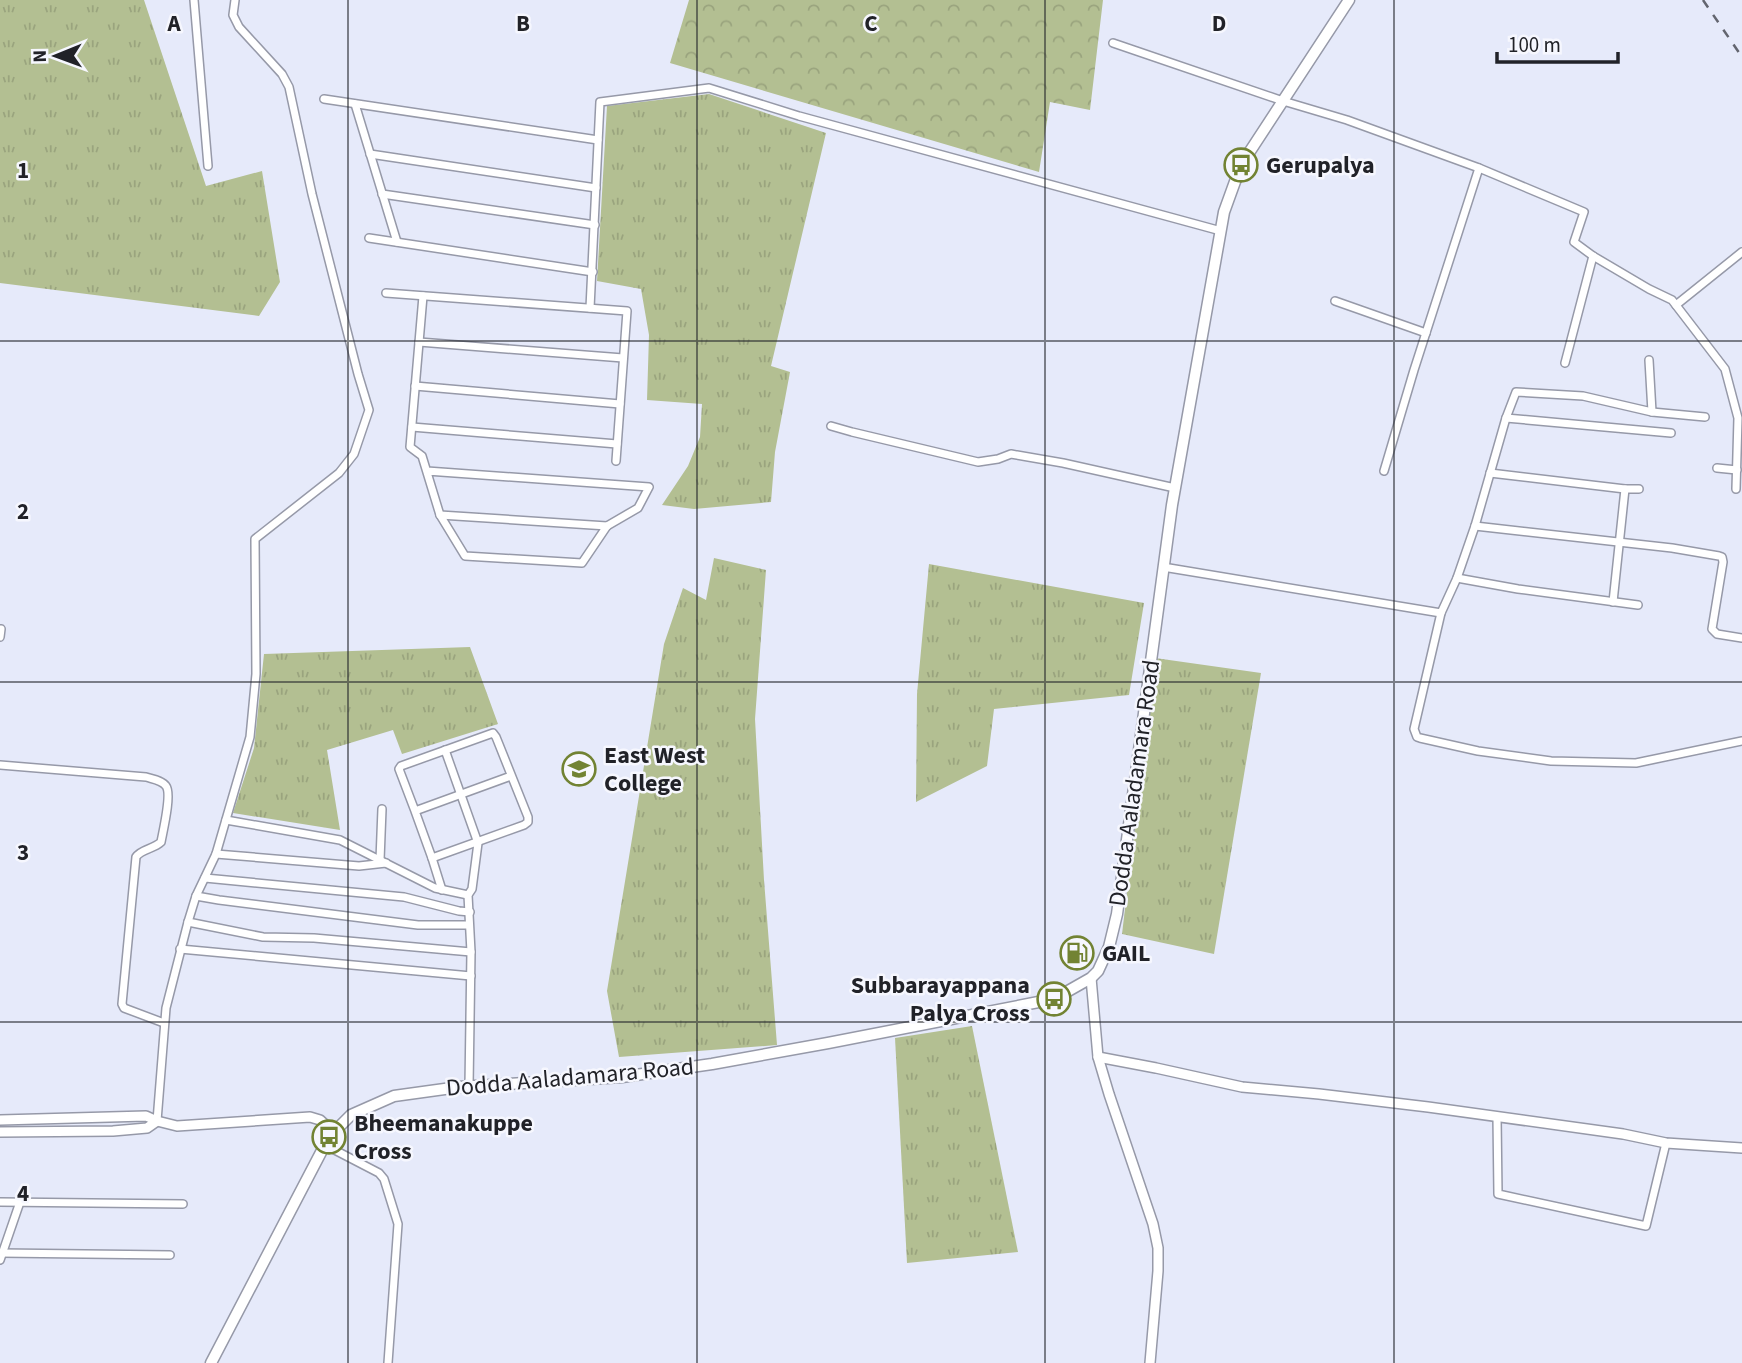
<svg xmlns="http://www.w3.org/2000/svg" width="1742" height="1363" font-family="'Source Sans 3',sans-serif">
	<style>
		.grass { fill: url(#grass-tufts) }
		.forest { fill: url(#forest-crowns) }
		.lines { fill: none; stroke-linecap: round; stroke-linejoin: round }
		.minor-casing { stroke: #9699a8; stroke-width: 10 }
		.tertiary-casing { stroke: #9699a8; stroke-width: 12 }
		.secondary-casing { stroke: #9699a8; stroke-width: 13 }
		.minor { stroke: #fff; stroke-width: 7 }
		.tertiary { stroke: #fff; stroke-width: 9 }
		.secondary { stroke: #fff; stroke-width: 10 }
		.rail { stroke: #63656f; stroke-width: 2.5; stroke-dasharray: 9 9; stroke-linecap: butt }
		.grid { fill: none; stroke: #212228; stroke-width: 2; stroke-opacity: 0.55 }
		.labels { text-anchor: middle; stroke-width: 5; stroke-linejoin: round; paint-order: stroke }
		.poi-label { font-size: 24px; font-weight: bold; fill: #212228; stroke: #f6f7fe; text-anchor: start }
		.street-label { font-size: 24px; fill: #212228; stroke: #f6f7fe }
		.grid-label { font-size: 23px; text-anchor: middle; font-weight: bold; fill: #212228; stroke: #f6f7fe; stroke-width: 5; stroke-linejoin: round; paint-order: stroke }
	</style>
	<defs>
		<pattern id="grass-tufts" width="24" height="20" patternUnits="userSpaceOnUse" patternTransform="scale(1.75)"><rect width="24" height="20" fill="#b3bf92"/><path d="M3 7l-1-3M5 7V3M7 7l1-3M15 17l-1-3M17 17v-4M19 17l1-3" fill="none" stroke="#9aa47e"/></pattern>
		<pattern id="forest-crowns" width="20" height="18" patternUnits="userSpaceOnUse" patternTransform="scale(1.75)"><rect width="20" height="18" fill="#b3bf92"/><path d="M2 6a3 3 0 1 1 6 0M12 15a3 3 0 1 1 6 0" fill="none" stroke="#9aa47e"/></pattern>
	</defs>
	<rect width="100%" height="100%" fill="#e6eafa"/>
	<g class="grass">
		<path d="M0 0H144L206 186 262 171 280 282 259 316 0 283Z"/>
		<path d="M709 94 826 133 771 366 790 372 775 452 771 502 694 509 662 505 688 466 700 437 702 404 647 400 649 335 641 289 597 281 607 106Z"/>
		<path d="M714 558 766 570 755 719 764 880 777 1045 619 1057 607 991 664 644 683 588 706 600Z"/>
		<path d="M929 564 1144 603 1129 695 994 709 987 766 916 802 917 694Z"/>
		<path d="M470 647 498 724 402 754 393 730 327 750 340 830 233 813 254 748 264 654Z"/>
		<path d="M1155 658 1261 673 1214 954 1122 934Z"/>
		<path d="M972 1026 1018 1252 907 1263 895 1038Z"/>
	</g>
	<path class="forest" d="M689 0H1103L1090 110 1050 102 1039 172 670 63Z"/>
	<g class="lines">
		<defs>
			<g id="minor">
				<path d="M194 0 208 166"/>
				<path d="M1113 43 1283 101 1347 120 1479 168 1584 212 1574 242 1593 256 1649 289 1672 300 1725 369 1738 418 1736 489"/>
				<path d="M324 99 598 140"/>
				<path d="M355 104 397 242"/>
				<path d="M370 154 596 188"/>
				<path d="M382 194 595 225"/>
				<path d="M369 238 593 272"/>
				<path d="M386 293 627 311 616 461"/>
				<path d="M423 296 410 447 422 456 440 515 465 556 582 563 607 526 638 508 649 487 427 471"/>
				<path d="M1335 301 1426 333"/>
				<path d="M1676 305 1742 252"/>
				<path d="M590 308 600 102 709 88 799 116 1221 231"/>
				<path d="M419 342 623 358"/>
				<path d="M1649 360 1652 412"/>
				<path d="M1565 363 1593 256"/>
				<path d="M415 386 620 404"/>
				<path d="M1705 417 1652 412 1583 396 1516 392 1506 418 1475 526 1457 578 1441 613 1414 729 1417 737 1420 738 1478 751 1551 761 1636 763 1742 741"/>
				<path d="M1506 418 1671 433"/>
				<path d="M831 426 852 432 978 462 998 459 1011 454 1063 463 1175 488"/>
				<path d="M412 427 617 444"/>
				<path d="M1717 468 1737 470"/>
				<path d="M1384 471 1414 370 1479 168"/>
				<path d="M1490 473 1625 489H1639"/>
				<path d="M440 515 607 526"/>
				<path d="M1475 526 1672 548 1719 556 1722 557 1723 562 1712 629 1717 634 1742 638"/>
				<path d="M1163 567 1441 613"/>
				<path d="M1457 578 1518 589 1638 605"/>
				<path d="M1613 602 1625 489"/>
				<path d="M0 637 1 629"/>
				<path d="M445 750 478 843 472 889 468 895 471 952 469 1086"/>
				<path d="M0 765 146 777C152 779 162 780 166 786 172 794 163 831 161 842 154 849 141 849 136 857L122 1004 124 1008 164 1023"/>
				<path d="M415 811 432 858 524 825 528 822V817L496 737 493 733 401 766 399 769 415 811 511 776"/>
				<path d="M226 820 340 840 435 888 468 895"/>
				<path d="M216 854 359 866 386 863"/>
				<path d="M432 858 442 890"/>
				<path d="M380 860 382 809"/>
				<path d="M205 878 404 897 459 911 470 912"/>
				<path d="M196 896 219 900 418 925H469"/>
				<path d="M188 922 263 937 314 938 471 952"/>
				<path d="M180 949 471 976"/>
				<path d="M1497 1117 1498 1194 1646 1226 1666 1143"/>
				<path d="M157 1121 166 1008 188 922 196 896 216 854 250 737 256 674 255 539 339 473 354 454 369 410 358 374 312 194 289 87 282 74 239 27 233 15 235 0"/>
				<path d="M325 1145 379 1173 384 1179 398 1224 388 1363"/>
				<path d="M0 1202 183 1204"/>
				<path d="M0 1253 170 1255"/>
				<path d="M0 1260 20 1202"/>
			</g>
			<g id="tertiary">
				<path d="M1091 978 1098 1057 1109 1094 1153 1224 1158 1248V1271L1150 1363"/>
				<path d="M1098 1057 1156 1068 1242 1087 1319 1094 1428 1107 1623 1134 1666 1143 1742 1148"/>
				<path d="M0 1120 146 1116 157 1121 177 1126 310 1117 320 1120 333 1132"/>
				<path d="M0 1132 113 1131 147 1128 157 1121"/>
			</g>
			<path id="secondary" d="M211 1363 329 1137 351 1115 394 1096 459 1087 622 1077 712 1064 828 1043 1054 999 1091 978 1098 971 1109 947 1117 914 1172 505 1224 212 1241 165 1349 0"/>
		</defs>
		<use href="#minor" class="minor-casing"/>
		<use href="#tertiary" class="tertiary-casing"/>
		<use href="#secondary" class="secondary-casing"/>
		<use href="#minor" class="minor"/>
		<use href="#tertiary" class="tertiary"/>
		<use href="#secondary" class="secondary"/>
		<path class="rail" d="M1703 0 1742 57"/>
	</g>
	<path class="grid" d="M348 0V1363M697 0V1363M1045 0V1363M1394 0V1363M0 341H1742M0 682H1742M0 1022H1742"/>
	<defs>
		<symbol id="bus-ring" viewBox="-11 -11 22 22"><circle r="9.5" fill="#f6f7fe" stroke="#728333" stroke-width="1.5"/><path d="M-5-6H5V4H4V6H2V4H-2V6H-4V4H-5ZM-3.5-4V0h7V-4ZM-3.5 1.2v1.5H-2V1.2ZM2 1.2v1.5H3.5V1.2Z" fill="#728333"/></symbol>
		<symbol id="university-ring" viewBox="-11 -11 22 22"><circle r="9.5" fill="#f6f7fe" stroke="#728333" stroke-width="1.5"/><path d="M0-5L7-2L0 1L-7-2ZM-4 1L0 2.5L4 1V4Q0 6-4 4Z" fill="#728333"/></symbol>
		<symbol id="fuel-ring" viewBox="-11 -11 22 22"><circle r="9.5" fill="#f6f7fe" stroke="#728333" stroke-width="1.5"/><path d="M-5.5-6h7V0h2V4h1.3V-2.5L3-4.5l.8-.8L6-3V5H2.5V1h-1V6h-7ZM-4.2-4.7v3.2H.2V-4.7Z" fill="#728333"/></symbol>
	</defs>
	<g fill-rule="evenodd">
		<use href="#bus-ring" x="1222" y="146" width="38" height="38"/>
		<use href="#university-ring" x="560" y="750" width="38" height="38"/>
		<use href="#fuel-ring" x="1058" y="934" width="38" height="38"/>
		<use href="#bus-ring" x="1035" y="980" width="38" height="38"/>
		<use href="#bus-ring" x="310" y="1118" width="38" height="38"/>
	</g>
	<g class="labels">
		<g class="poi-label">
			<text x="1266" y="173">Gerupalya</text>
			<text x="604" y="763">East West<tspan x="604" dy="28">College</tspan></text>
			<text x="1102" y="961">GAIL</text>
			<text x="1030" y="993" text-anchor="end">Subbarayappana<tspan x="1030" dy="28">Palya Cross</tspan></text>
			<text x="354" y="1131">Bheemanakuppe<tspan x="354" dy="28">Cross</tspan></text>
		</g>
		<g class="street-label">
			<text transform="translate(1134 783) rotate(-82)" y="8">Dodda Aaladamara Road</text>
			<text transform="translate(570 1077) rotate(-5)" y="8">Dodda Aaladamara Road</text>
		</g>
	</g>
	<g class="grid-label">
		<text x="174" y="31">A</text>
		<text x="523" y="31">B</text>
		<text x="871" y="31">C</text>
		<text x="1219" y="31">D</text>
		<text x="23" y="178">1</text>
		<text x="23" y="519">2</text>
		<text x="23" y="860">3</text>
		<text x="23" y="1201">4</text>
	</g>
	<g transform="translate(56 56) rotate(269)" stroke="#f6f7fe" stroke-width="5" paint-order="stroke">
	<path d="M0-5L12 26L0 18L-12 26Z" fill="#212228"/>
	<text y="-10" font-size="19" font-weight="bold" text-anchor="middle" fill="#212228">N</text>
	</g>
	<path d="M1497 52v10h121v-10" fill="none" stroke="#212228" stroke-width="3.5"/>
	<text x="1508" y="52" font-size="21" fill="#212228" stroke="#f6f7fe" stroke-width="5" paint-order="stroke">100 m</text>
</svg>
